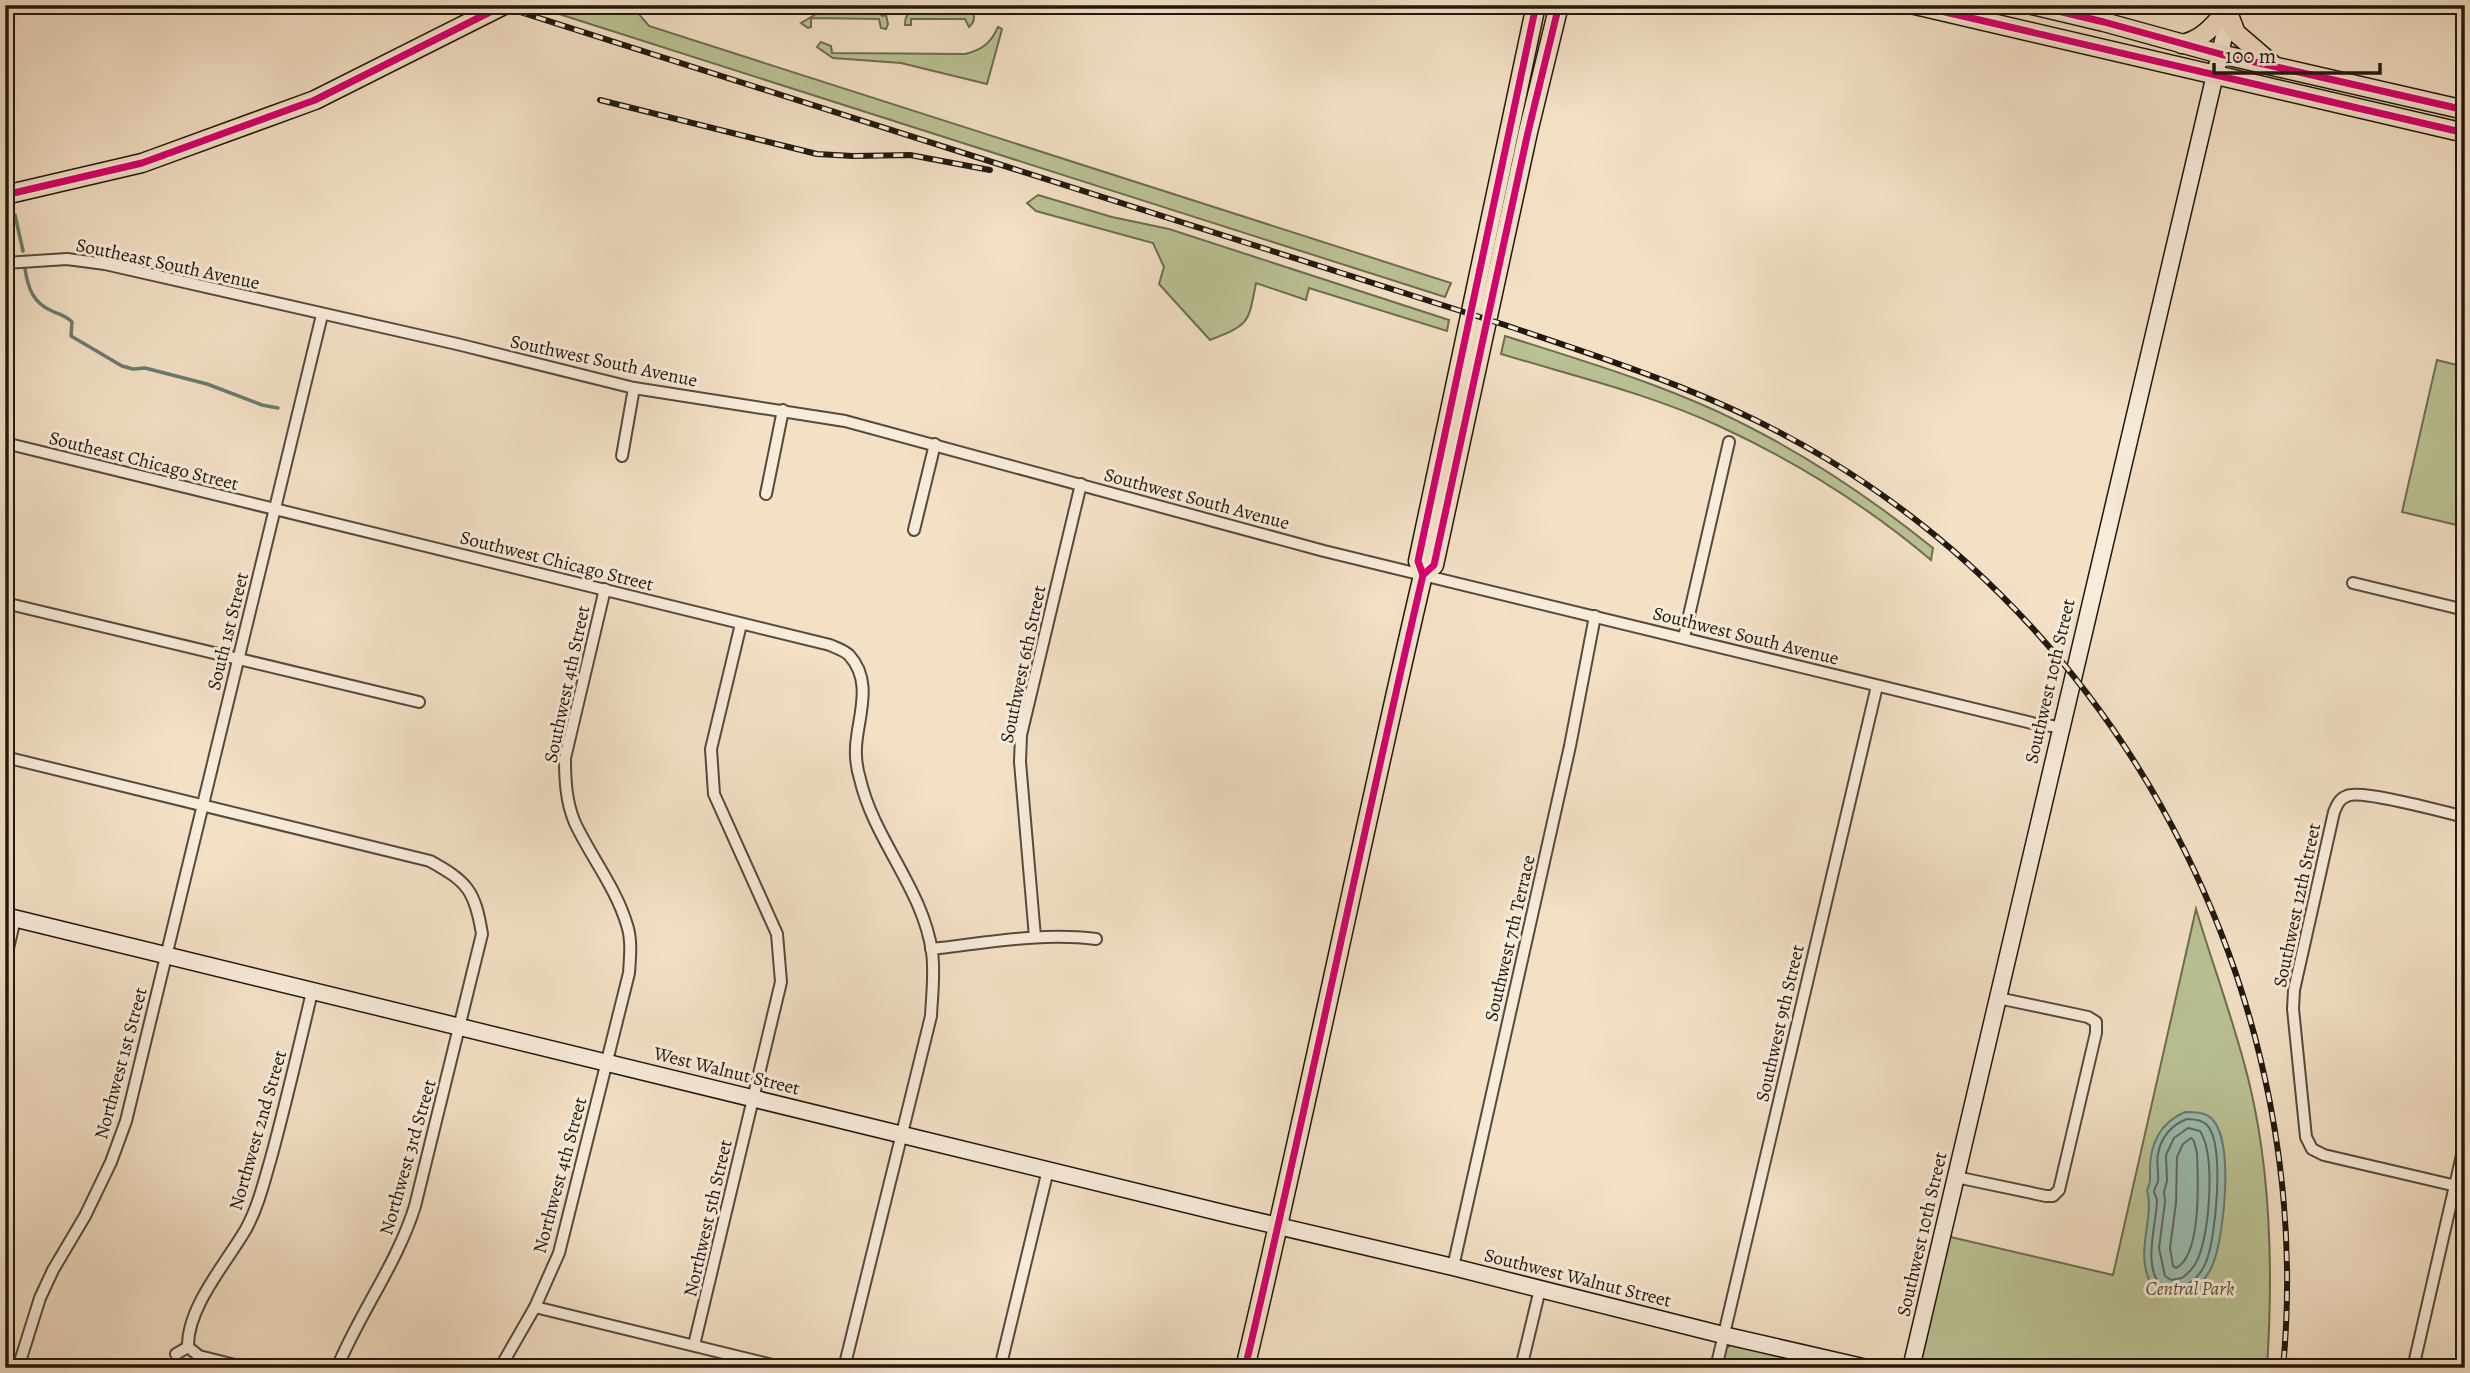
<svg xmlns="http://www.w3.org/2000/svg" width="2470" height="1373" font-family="Alegreya,serif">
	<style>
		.green { fill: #bac295; stroke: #6d6d52; stroke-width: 2 }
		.water { fill: #9bbdb2; stroke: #6a7b71; stroke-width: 2 }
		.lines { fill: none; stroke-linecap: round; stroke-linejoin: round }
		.shore { stroke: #5e6a60; stroke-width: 2 }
		.stream { stroke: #6a7b71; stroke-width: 3.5 }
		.street-casing { stroke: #554a3c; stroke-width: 14 }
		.secondary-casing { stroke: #20180f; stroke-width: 19 }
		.primary-casing { stroke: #20180f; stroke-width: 21 }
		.street { stroke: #f7ebd9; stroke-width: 10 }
		.secondary { stroke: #f7ebd9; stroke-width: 16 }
		.primary { stroke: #f3e0c5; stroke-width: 18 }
		.rail-casing { stroke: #20180f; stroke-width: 6 }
		.rail { stroke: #f7ebd9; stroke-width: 3.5; stroke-dasharray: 10; stroke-linecap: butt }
		.cycleway-casing { stroke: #f7ebd9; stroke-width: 11 }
		.cycleway { stroke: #d6006c; stroke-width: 7 }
		.labels { text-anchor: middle; stroke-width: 6; stroke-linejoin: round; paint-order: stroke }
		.street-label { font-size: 19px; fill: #20180f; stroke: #f7ebd9 }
		.park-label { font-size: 19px; font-style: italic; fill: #56543e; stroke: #f7ebd9 }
	</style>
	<rect width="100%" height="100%" fill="#f3e0c5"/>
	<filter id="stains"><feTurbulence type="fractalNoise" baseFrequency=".00286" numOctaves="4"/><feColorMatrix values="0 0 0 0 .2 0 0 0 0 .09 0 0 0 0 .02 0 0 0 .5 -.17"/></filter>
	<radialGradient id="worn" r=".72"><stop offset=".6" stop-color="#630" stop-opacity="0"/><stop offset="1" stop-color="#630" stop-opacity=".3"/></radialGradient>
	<g class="green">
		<path d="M543 5H631L649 26 1451 283 1445 297 540 8Z"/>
		<path d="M937 5H969C975 13 976 21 969 27L965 19H911V25H905C904 7 923 8 937 5Z"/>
		<path d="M874 11 883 16 886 15 888 24 886 29 881 28 879 19 811 18V27L808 28 801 23 818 13Z"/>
		<path d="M998 27 1002 29 987 84 901 63 833 58 817 47 821 42 831 46 832 53 965 54C982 50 991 43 998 27Z"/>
		<path d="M1038 195 1112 217 1169 229 1449 320 1447 331 1309 288 1306 300 1256 283C1248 324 1250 324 1210 340L1159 284 1164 267 1153 243 1036 211 1027 203Z"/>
		<path d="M1505 336C1590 363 1676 388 1755 430 1819 463 1877 503 1933 548L1931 560C1867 506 1795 461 1719 426 1650 394 1574 376 1501 354Z"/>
		<path d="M2437 360 2465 367V527L2402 512Z"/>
		<path d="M2196 909C2213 966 2235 1024 2249 1082 2271 1172 2273 1275 2267 1368H1911L1942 1235 2113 1275Z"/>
		<path d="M1733 1343 1830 1368H1721L1724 1350Z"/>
	</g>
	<path class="water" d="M2185 1112C2194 1112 2204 1112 2211 1118 2235 1139 2224 1237 2213 1264 2206 1281 2192 1294 2174 1295 2165 1296 2156 1293 2151 1284 2134 1252 2155 1219 2147 1190 2151 1182 2150 1178 2150 1169 2150 1143 2161 1122 2185 1112Z"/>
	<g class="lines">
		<g class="shore">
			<path d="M2187 1119C2194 1119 2202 1120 2207 1125 2225 1144 2216 1238 2206 1262 2201 1275 2190 1286 2176 1288 2170 1289 2165 1288 2161 1285 2142 1267 2157 1221 2157 1201 2157 1197 2154 1194 2154 1191 2155 1187 2158 1184 2158 1181 2159 1172 2156 1163 2158 1154 2161 1137 2172 1125 2187 1119Z"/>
			<path d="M2188 1128 2200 1131C2216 1156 2209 1229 2199 1256 2196 1265 2190 1272 2182 1278L2171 1280 2165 1276 2159 1248 2165 1202 2164 1192 2167 1181 2166 1155 2174 1138Z"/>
			<path d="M2191 1138 2194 1141 2197 1153C2198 1179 2202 1255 2176 1268L2173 1266 2170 1248 2176 1203 2177 1157 2183 1144Z"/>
		</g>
		<g class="stream">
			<path d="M5 170 10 180"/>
			<path d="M15 215 23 251"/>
			<path d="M25 269C28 288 33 303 52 311 60 315 65 315 72 322L71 336 122 366 133 369 145 368 207 384 262 405 278 408"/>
		</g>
		<defs>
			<g id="street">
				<path d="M5 263 67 259 105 264 457 344 634 388 845 421 1324 551 2036 724 2060 727"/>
				<path d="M5 443 830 645C836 648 844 650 849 655 871 679 861 708 857 737 855 750 856 766 860 779 874 840 923 889 932 952 935 973 932 994 931 1016L844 1368"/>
				<path d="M622 456 634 388"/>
				<path d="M766 494 783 410"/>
				<path d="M914 530 935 444"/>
				<path d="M2353 583 2465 610"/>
				<path d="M5 603 419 702"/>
				<path d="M1684 637 1729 442"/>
				<path d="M5 757 430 861C468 882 475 891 482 934L415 1206C397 1264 360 1312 337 1368"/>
				<path d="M2465 817C2444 812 2361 789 2347 796 2339 799 2337 805 2334 812L2294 990 2293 1009 2306 1137 2312 1149 2324 1155 2465 1188"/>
				<path d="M1035 937 1020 762 1021 735 1081 484"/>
				<path d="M931 949C986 943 1041 932 1096 939"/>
				<path d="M5 961 15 919"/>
				<path d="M1956 1177 2046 1196H2053L2059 1190 2096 1033V1022L2088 1017 1998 998"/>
				<path d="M1453 1267 1570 746 1595 616"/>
				<path d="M535 1307 785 1368"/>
				<path d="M694 1345 781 982 777 934 714 794 711 749 741 624"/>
				<path d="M188 1347C187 1307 227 1262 246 1229 258 1207 264 1182 271 1158 286 1103 299 1047 312 992"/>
				<path d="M176 1354 188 1347 199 1356 247 1368"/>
				<path d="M18 1368 40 1298 53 1270 85 1216 111 1162 126 1121 322 315"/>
				<path d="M500 1368 535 1307 559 1253 629 973C630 957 632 940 627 925 616 888 591 857 575 823 566 802 565 780 565 758L605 589"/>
				<path d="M1000 1368 1048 1170"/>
				<path d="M1521 1368 1540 1289"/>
				<path d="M1716 1368 1877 686"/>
				<path d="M2413 1368 2465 1142"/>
			</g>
			<g id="secondary">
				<path d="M5 916 1231 1215 1453 1267 1723 1335 1867 1368"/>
				<path d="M1911 1368 2230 11"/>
			</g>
			<g id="primary">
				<path d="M1915 5 2465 133"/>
				<path d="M2032 5 2104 22 2220 54 2465 110"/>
				<path d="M2229 15 2236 33 2272 64"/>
				<path d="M2182 44C2204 40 2216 22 2230 7"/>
				<path d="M5 195 142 163 315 100 504 5"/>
				<path d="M1423 575 1434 565 1528 132 1559 5"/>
				<path d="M1245 1368C1308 1104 1361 839 1423 575L1418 561 1536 5"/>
			</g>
		</defs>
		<use href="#street" class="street-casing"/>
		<use href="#secondary" class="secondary-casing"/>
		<use href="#primary" class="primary-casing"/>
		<use href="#street" class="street"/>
		<use href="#secondary" class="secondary"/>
		<use href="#primary" class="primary"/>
		<defs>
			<g id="rail">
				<path d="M498 5 1505 325C1618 363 1723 396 1827 459 2136 645 2317 1009 2283 1368"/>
				<path d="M600 100 817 154 853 156 910 155 990 170"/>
			</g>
		</defs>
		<use href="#rail" class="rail-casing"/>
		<use href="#rail" class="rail"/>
		<defs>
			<g id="cycleway">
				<path d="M1915 5 2465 133"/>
				<path d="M2032 5 2104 22 2220 54 2465 110"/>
				<path d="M5 195 142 163 315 100 504 5"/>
				<path d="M1423 575 1434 565 1528 132 1559 5"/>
				<path d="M1245 1368C1308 1104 1361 839 1423 575L1418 561 1536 5"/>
			</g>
		</defs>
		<use href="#cycleway" class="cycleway-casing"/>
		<use href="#cycleway" class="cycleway"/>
	</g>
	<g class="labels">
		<g class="street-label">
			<text transform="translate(168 263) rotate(12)" y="7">Southeast South Avenue</text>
			<text transform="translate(604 360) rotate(12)" y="7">Southwest South Avenue</text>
			<text transform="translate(144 460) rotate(14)" y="7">Southeast Chicago Street</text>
			<text transform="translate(1197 498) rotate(15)" y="7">Southwest South Avenue</text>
			<text transform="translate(557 560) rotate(14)" y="7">Southwest Chicago Street</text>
			<text transform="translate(227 631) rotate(-76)" y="7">South 1st Street</text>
			<text transform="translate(1746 635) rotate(14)" y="7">Southwest South Avenue</text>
			<text transform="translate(1022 664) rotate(-78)" y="7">Southwest 6th Street</text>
			<text transform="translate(2049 681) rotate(-77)" y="7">Southwest 10th Street</text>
			<text transform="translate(566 684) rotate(-78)" y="7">Southwest 4th Street</text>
			<text transform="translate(2296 905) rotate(-78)" y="7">Southwest 12th Street</text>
			<text transform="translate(1509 938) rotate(-77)" y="7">Southwest 7th Terrace</text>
			<text transform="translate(1779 1023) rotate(-77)" y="7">Southwest 9th Street</text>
			<text transform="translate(120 1063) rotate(-75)" y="7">Northwest 1st Street</text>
			<text transform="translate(727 1070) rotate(14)" y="7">West Walnut Street</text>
			<text transform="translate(257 1130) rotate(-74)" y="7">Northwest 2nd Street</text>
			<text transform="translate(407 1157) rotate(-74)" y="7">Northwest 3rd Street</text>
			<text transform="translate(559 1175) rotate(-75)" y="7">Northwest 4th Street</text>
			<text transform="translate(707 1218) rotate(-77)" y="7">Northwest 5th Street</text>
			<text transform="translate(1921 1234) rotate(-77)" y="7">Southwest 10th Street</text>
			<text transform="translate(1578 1277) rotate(14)" y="7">Southwest Walnut Street</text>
		</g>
		<g class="park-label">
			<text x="2190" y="1295">Central Park</text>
		</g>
	</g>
	<rect width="2470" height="1373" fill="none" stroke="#f3e0c5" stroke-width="28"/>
	<rect x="7" y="7" width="2456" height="1359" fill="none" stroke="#20180f" stroke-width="3.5"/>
	<rect x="14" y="14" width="2442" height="1345" fill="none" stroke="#20180f" stroke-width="2"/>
	<path d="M2214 63v10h166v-10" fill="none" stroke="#20180f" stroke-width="3.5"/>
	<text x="2225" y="63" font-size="21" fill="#20180f" stroke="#f7ebd9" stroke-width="5" paint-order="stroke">100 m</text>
	<rect width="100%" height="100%" filter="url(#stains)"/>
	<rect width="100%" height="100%" fill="url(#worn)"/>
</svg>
